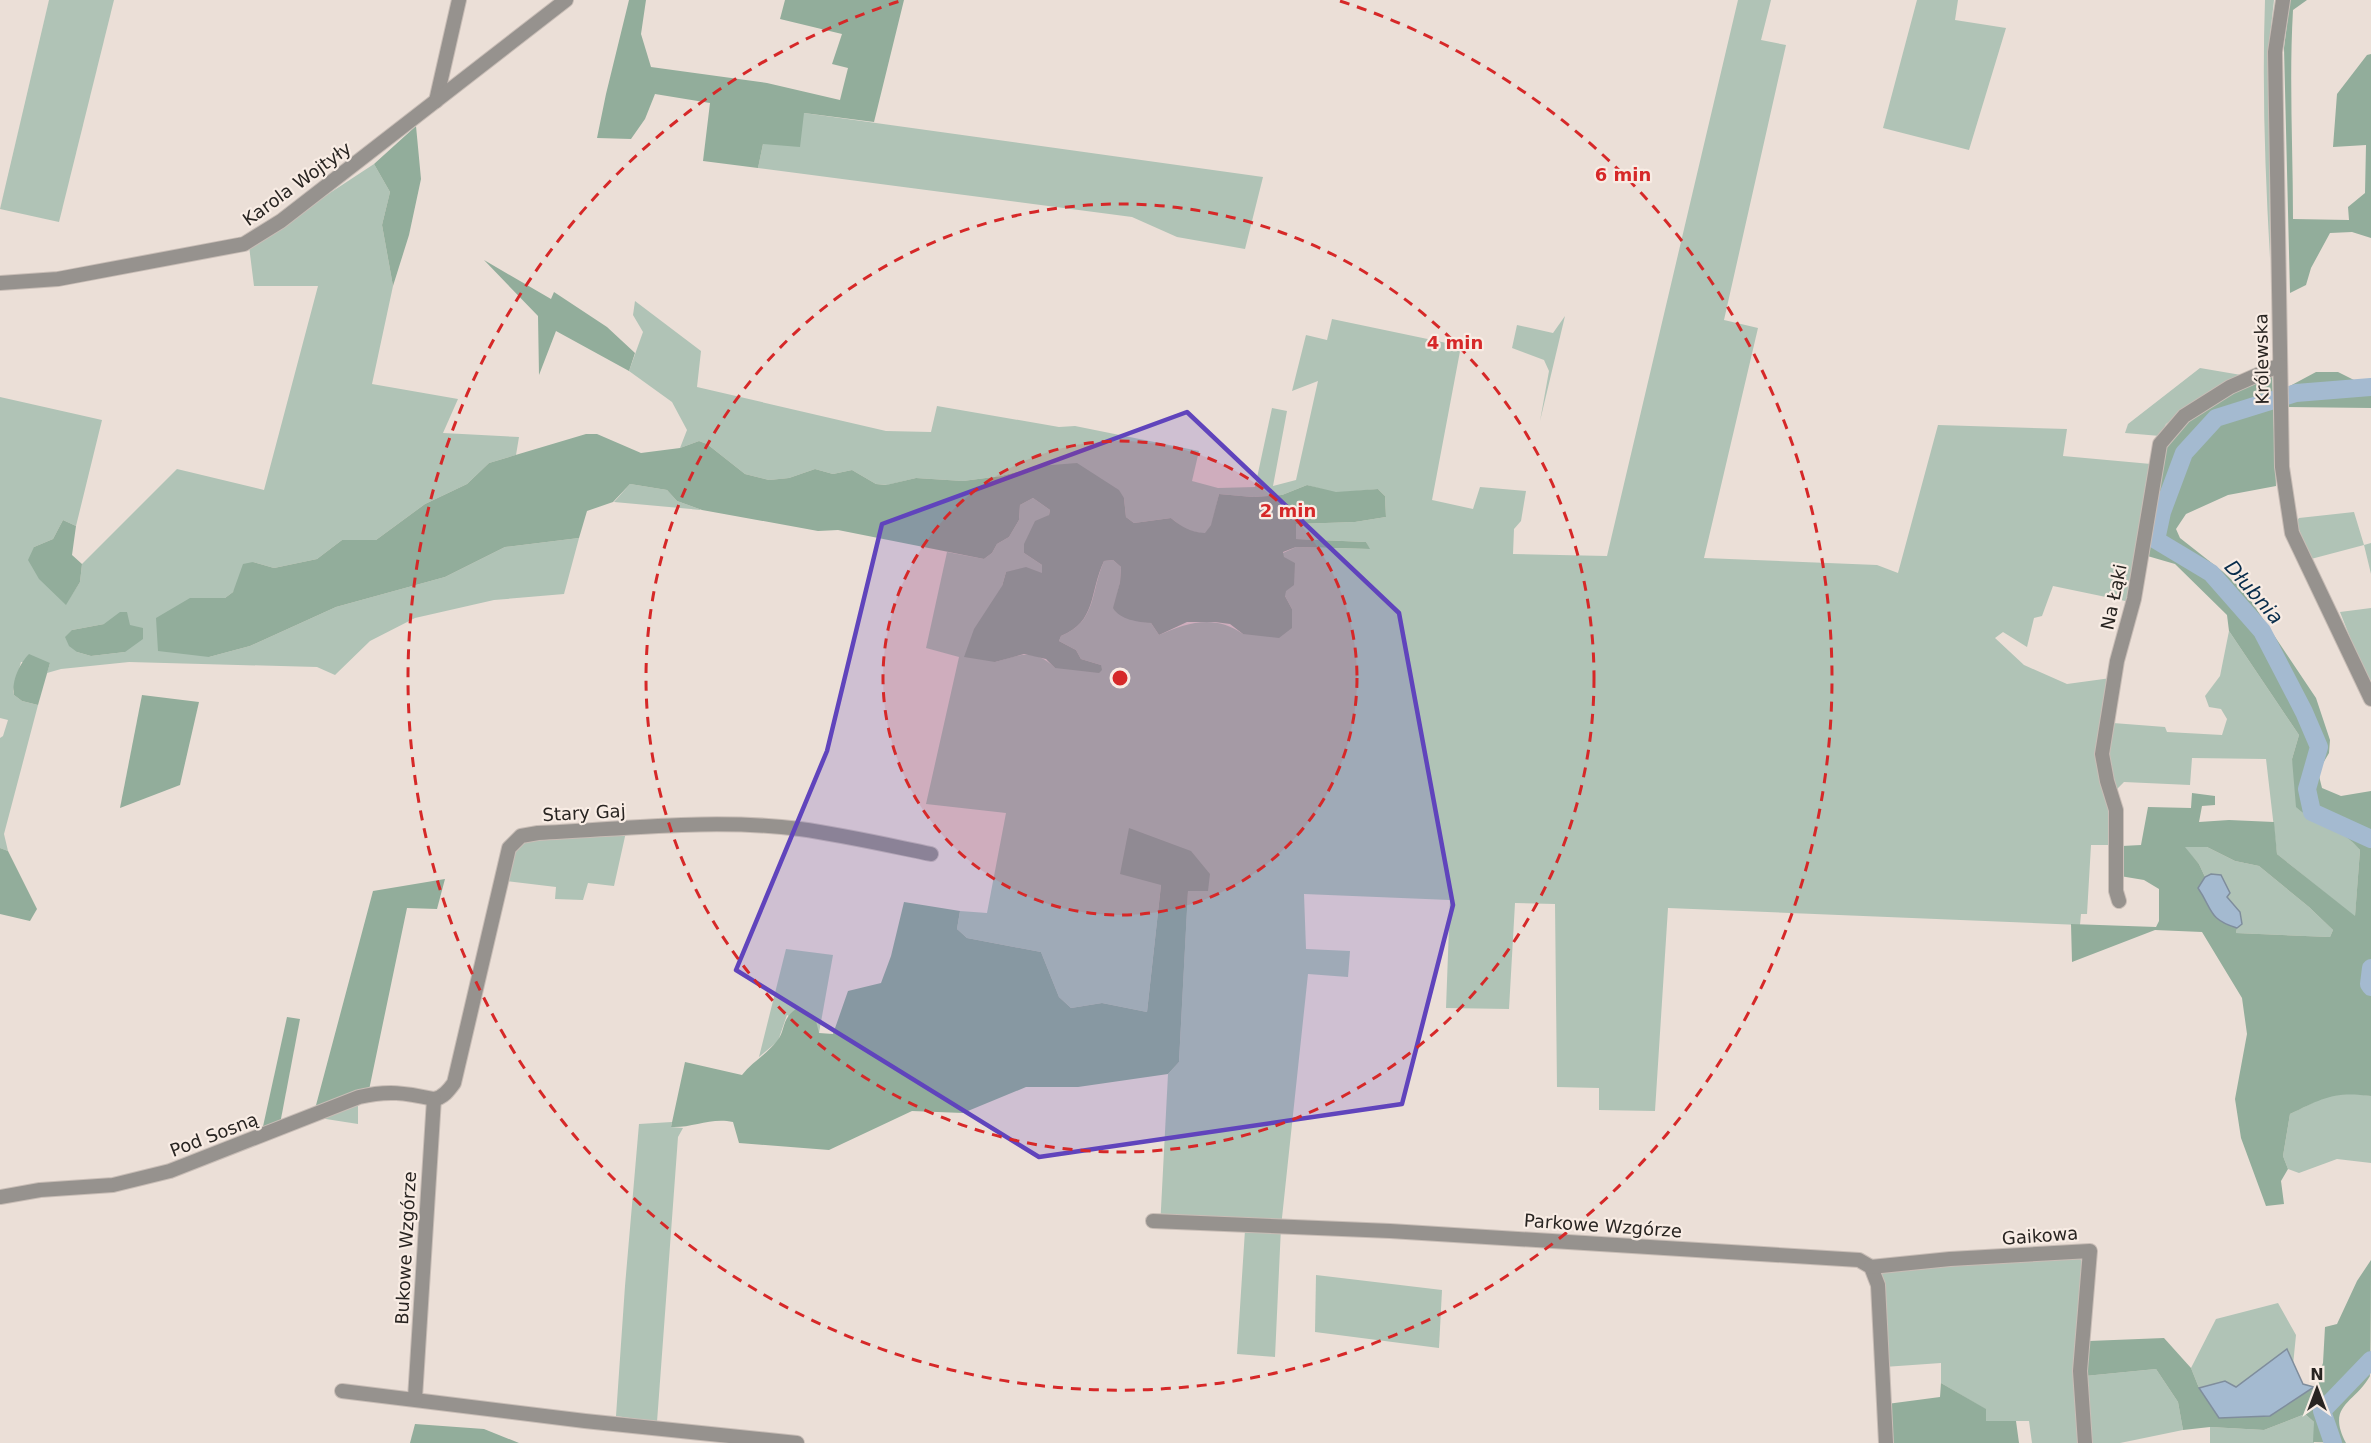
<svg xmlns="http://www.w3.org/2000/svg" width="2371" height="1443" font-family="'DejaVu Sans',sans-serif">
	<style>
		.green { fill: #b0c3b6; fill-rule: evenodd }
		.forest { fill: #92ad9b; fill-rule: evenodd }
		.water { fill: #a4bad0; stroke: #7f8d9c; stroke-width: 1.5 }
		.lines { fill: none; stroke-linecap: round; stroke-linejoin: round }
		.river { stroke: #a4bad0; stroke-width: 18 }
		.minor-casing { stroke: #c8bdb6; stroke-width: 16 }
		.minor { stroke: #96928e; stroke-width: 14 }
		.marked { fill: #6044bc; fill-opacity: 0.2; stroke: #6044bc; stroke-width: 4.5; stroke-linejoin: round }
		.ring { fill: none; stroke: #d62828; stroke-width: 3; stroke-dasharray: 10 8 }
		.labels { text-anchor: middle; stroke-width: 4.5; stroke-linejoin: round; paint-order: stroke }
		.street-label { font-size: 18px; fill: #282421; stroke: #f8ece4 }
		.water-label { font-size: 20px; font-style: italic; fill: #072c4b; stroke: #f8ece4 }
		.centre { fill: #d62828; stroke: #f8ece4; stroke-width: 3 }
		.ring-label { font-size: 18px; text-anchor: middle; font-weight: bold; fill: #d62828; stroke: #f8ece4; stroke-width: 4.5; stroke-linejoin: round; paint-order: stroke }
	</style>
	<rect width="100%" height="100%" fill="#ebdfd7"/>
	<g class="green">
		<path d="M49 0H114L59 222 0 209Z"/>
		<path d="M1738 0H1771L1761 40 1786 45 1724 320 1758 328 1704 558 1877 565 1898 573 1938 425 2067 429 2063 456 2151 464 2130 602 2053 586 2042 616 2034 618 2027 647 2003 632 1995 638 2024 665 2067 684 2111 678 2098 757 2113 810V845H2091L2087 914H2081L2080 925 1668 908 1655 1111 1599 1110V1088L1557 1087 1555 904 1515 903 1509 1009 1446 1008 1450 900 1304 894 1306 949 1350 951 1348 977 1308 974 1281 1227 1275 1357 1237 1354 1245 1230 1160 1228 1168 1074 1179 1062 1188 890 1161 885 1147 1012 1102 1003 1071 1008 1059 997 1041 952 967 938 957 929 960 911 987 913 1006 813 926 804 959 657 926 648 947 552 984 559 992 553 997 544 1009 537 1019 520 1020 505 1033 498 1050 510 1049 515 1024 553 1042 565V573L1006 572 1002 586 995 662C1019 655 1035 648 1055 668L1101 665 1081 659 1076 650 1059 641 1061 636C1097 621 1090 593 1104 561L1113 560 1121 567 1120 582 1114 608 1151 623 1159 635C1188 622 1215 614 1243 634L1292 609 1285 596 1283 553 1296 547 1369 549 1366 542 1296 539V524L1355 522 1386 517 1385 496 1378 489 1335 493 1307 485 1282 495 1253 497 1219 494 1212 524 1205 534 1186 530 1171 518 1134 523 1126 517 1124 498 1039 466 1001 476 963 481 916 478 887 485 876 484 852 470 833 474 815 469 789 478 769 480 745 474 707 444 699 441 680 448 687 430 672 402 629 371 643 332 633 315 635 301 701 351 697 387 886 431 931 432 937 406 1059 427 1075 426 1199 451 1192 481 1218 488 1255 487 1272 408 1287 411 1273 486 1296 480 1318 381 1292 391 1306 335 1327 340 1332 319 1461 346 1432 500 1473 509 1480 487 1526 491 1521 521 1514 529 1513 554 1607 556Z"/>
		<path d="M1917 0H1958L1955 20 2006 28 1969 150 1883 128Z"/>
		<path d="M2265 0H2274L2269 45 2270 258C2265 171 2262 86 2265 0Z"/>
		<path d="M804 113 1263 177 1245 249 1177 237 1132 217 758 168 763 144Z"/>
		<path d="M374 164 390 192 382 225 393 286 372 384 458 399 443 433 519 437 516 455 489 463 467 484 425 504 376 540H342L317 559 274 568 253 562 233 592 225 598H190L209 657 250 646 336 607 445 577 505 547 579 538 564 594 494 600 415 618 370 641 335 675 317 667 129 662 61 669 47 673 50 663 21 662 13 691 14 695 22 701 38 705 4 834 8 851 0 848V738L3 736 8 720 0 718V397L102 420 76 526 63 520 53 539 34 547 66 604 80 582 82 564 177 469 264 490 318 286H254L249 246ZM104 624 125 652 91 656 77 652 72 630Z"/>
		<path d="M1565 316 1540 421 1549 371 1544 360 1512 348 1517 325 1553 333Z"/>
		<path d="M2200 368 2247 376 2201 399 2166 424 2160 436 2125 433 2128 424Z"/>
		<path d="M630 484 667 490 677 501 702 510 614 502Z"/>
		<path d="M2354 512 2364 545 2371 543V574L2364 545 2311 559 2296 522 2299 518Z"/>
		<path d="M2371 608V682L2355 650 2340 612Z"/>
		<path d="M2229 631 2299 735 2292 759 2306 816 2350 837 2360 850 2355 917 2277 854 2266 759 2192 758 2190 785 2124 782 2117 789 2107 754 2113 723 2165 727 2167 732 2222 735 2227 719 2221 709 2209 707 2205 696 2220 676Z"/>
		<path d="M626 832 614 886 588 883 583 900 555 899 556 887 506 881 513 848 523 839Z"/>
		<path d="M2184 847H2207L2235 861 2259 866 2309 907 2333 930 2330 937 2236 933 2237 928 2242 924 2211 874 2205 877 2199 864Z"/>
		<path d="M786 949 833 955 819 1033 787 1015 778 1041 759 1057Z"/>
		<path d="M2349 1093 2371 1096V1163L2337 1159 2299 1173 2288 1169 2283 1156 2290 1114 2328 1095Z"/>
		<path d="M358 1100V1124L313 1117Z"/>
		<path d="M672 1122 671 1127 683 1128 678 1137 657 1422 616 1416 625 1286 639 1124Z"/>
		<path d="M2079 1257 2085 1267 2080 1443H2032L2029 1421H1985V1409L1941 1383V1363L1884 1367 1879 1271 1960 1262Z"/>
		<path d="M1316 1275 1442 1290 1439 1348 1315 1332Z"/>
		<path d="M2278 1303 2296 1335 2293 1365 2288 1350 2236 1387 2225 1381 2199 1388 2191 1368 2216 1319Z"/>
		<path d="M2156 1369 2178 1402 2183 1430 2120 1443H2090L2085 1376Z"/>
		<path d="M2305 1414 2314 1422V1443H2210V1427L2264 1430Z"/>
	</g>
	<g class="forest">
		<path d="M629 0H646L641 34 651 67 767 83 840 100 848 68 832 64 842 34 780 19 785 0H904L874 122 804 113 800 147 763 144 758 168 703 161 710 103 655 94 645 119 631 139 597 138 606 94Z"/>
		<path d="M2290 0H2307L2293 10C2289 79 2293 149 2293 219L2349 220 2348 207 2365 193 2366 145 2333 147 2337 94 2367 55 2371 54V238L2352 232 2330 233 2311 268 2306 285 2290 293 2284 48Z"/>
		<path d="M416 126 421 179 409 235 393 286 382 225 390 192 374 164Z"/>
		<path d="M484 260 551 299 554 292 607 327 635 353 629 371 556 331 539 375 538 316Z"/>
		<path d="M2316 372H2338L2362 384 2371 382V408L2288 407V387Z"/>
		<path d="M2272 373 2276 486 2228 495 2186 514 2176 529 2180 538 2222 571 2245 592 2316 698 2330 740 2329 753 2318 772 2322 788 2341 796 2371 791V1096C2334 1091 2323 1098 2290 1114L2283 1156 2288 1169 2281 1181 2284 1204 2266 1206 2241 1138 2235 1099 2247 1034 2242 998 2202 932 2155 930 2072 962 2071 924 2156 927 2159 921V889L2144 880 2120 876 2122 846 2141 845 2148 807 2191 808 2192 793 2215 796V805L2202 806 2199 822 2229 820 2274 822 2277 854 2355 916 2360 850C2342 827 2318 827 2296 807L2292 759 2299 735 2229 631 2227 615 2175 564 2144 555 2166 437C2200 412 2234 390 2272 373ZM2185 847H2207L2235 861 2259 866 2309 907 2333 930 2330 937 2236 933 2237 928C2208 919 2213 910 2198 888L2205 877 2199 864Z"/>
		<path d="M586 434H597L641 453 680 448 699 441 707 444 745 474 769 480 789 478 815 469 833 474 852 470 876 484 886 485 916 478 963 481 1001 476 1039 466 1077 463 1119 490 1124 498 1126 517 1134 523 1171 518C1182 527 1190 532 1205 533L1211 525 1219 494 1253 497 1282 495 1307 485 1336 492 1378 489 1385 496 1386 517 1355 522 1296 524V539L1366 542 1370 549 1296 547 1283 552 1284 557 1295 563 1294 585 1286 591 1285 596 1292 609V628L1279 638 1243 634 1230 624 1215 622H1187L1159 635 1151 623C1138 622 1120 620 1113 608L1120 582 1121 567 1113 560 1104 561C1089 593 1097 621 1061 636L1059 641 1076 650 1081 659 1101 665 1102 670 1099 673 1055 668 1046 659 1024 654 995 662 964 657 974 629 1002 586 1006 572 1026 567 1042 573V565L1024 553V544L1035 521 1049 515 1050 510 1033 498 1020 505 1019 520 1009 537 997 544 992 553 984 559 838 530 818 531 702 510 677 501 667 490 630 484 613 502 587 511 579 538 505 547 445 577 336 607 250 646 209 657 158 651 156 618 190 598H225L233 592 243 564 253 562 274 568 317 559 342 540H376L425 504 467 484 489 463Z"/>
		<path d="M63 520 76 526 72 555 82 564 80 582 66 605 39 579 28 560 34 547 53 539Z"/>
		<path d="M120 612H127L130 625 143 628V639L125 652 91 656 77 652 69 646 65 637 72 630 104 624Z"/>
		<path d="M29 654 50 663 38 705 22 701 14 695C11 681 20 663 29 654Z"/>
		<path d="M142 695 199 702 180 785 120 808Z"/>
		<path d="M1129 828 1191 851 1210 874 1208 891H1188L1179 1062 1168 1074 1078 1087H1026L963 1113 912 1111 829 1150 739 1143 733 1122C711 1117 693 1128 671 1127L685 1062 742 1075C752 1062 767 1054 777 1041 786 1030 781 1019 796 1009L815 1017 819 1033 833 1034 848 991 881 983 891 956 904 902 960 911 957 929 967 938 1041 952 1059 997 1071 1008 1102 1003 1147 1012 1161 885 1120 874Z"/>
		<path d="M0 848 8 851 37 909 30 921 0 914Z"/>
		<path d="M445 879 437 909 407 908 369 1090 315 1109 373 891Z"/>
		<path d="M287 1017 300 1019 280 1124 262 1131Z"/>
		<path d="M2371 1260C2371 1277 2371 1368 2370 1376 2354 1404 2326 1405 2346 1443L2313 1442 2314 1422 2305 1414 2264 1430 2210 1427 2183 1430 2178 1402 2156 1369 2085 1376 2089 1341 2164 1338 2191 1368 2199 1388 2219 1418 2270 1416 2314 1387 2323 1363 2325 1327 2337 1324 2357 1281Z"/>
		<path d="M1941 1383 1986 1409V1421H2016L2019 1443H1889L1887 1404 1940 1397Z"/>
		<path d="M415 1424 484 1429 519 1443H410Z"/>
	</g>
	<g class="water">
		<path d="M2211 874 2221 875 2230 893 2227 897 2240 912 2242 924 2237 928C2208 919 2213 910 2198 888L2205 877Z"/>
		<path d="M2287 1349 2303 1384 2314 1387 2270 1416 2219 1418 2199 1388 2225 1381 2236 1387Z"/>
	</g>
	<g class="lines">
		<g class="river">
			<path d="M2371 387 2296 393 2216 418 2184 453 2162 512 2156 540 2211 573 2262 631 2304 712 2319 747 2307 789 2312 812 2371 839"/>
			<path d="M2371 968 2369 984 2371 987"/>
			<path d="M2333 1443 2322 1411 2371 1360"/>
		</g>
		<defs>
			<g id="minor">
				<path d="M2283 0 2275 52 2282 467 2292 533 2371 699"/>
				<path d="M436 101 459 0"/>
				<path d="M0 283 58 279 244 244 281 221 566 0"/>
				<path d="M2119 901 2116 891V810L2107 781 2102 754 2117 661 2134 599 2160 444 2184 416 2230 387 2280 365"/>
				<path d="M434 1099C443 1098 449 1090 454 1083L509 848 521 836 538 833C624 829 714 818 800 829 843 835 887 845 931 854"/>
				<path d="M0 1197 40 1190 113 1185 170 1171 359 1097C388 1090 405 1093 434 1099"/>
				<path d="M1153 1221 1390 1231 1859 1260 1871 1267 1878 1285 1886 1443"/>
				<path d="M1871 1267 1950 1259 2090 1251 2080 1371 2085 1443"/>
				<path d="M342 1391 585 1421 797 1443"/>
				<path d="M415 1398 434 1099"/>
			</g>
		</defs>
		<use href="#minor" class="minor-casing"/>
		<use href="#minor" class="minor"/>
	</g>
	<path class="marked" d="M1187 412 1399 613 1453 905 1402 1104 1039 1157 736 970 827 751 882 524Z"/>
	<circle cx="1120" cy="678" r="237" fill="#d62828" fill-opacity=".12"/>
	<g class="ring">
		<circle cx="1120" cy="678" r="237"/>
		<circle cx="1120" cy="678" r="474"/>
		<path d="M1340 1A712 712 0 1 1 900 1"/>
	</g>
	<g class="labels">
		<g class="street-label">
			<text transform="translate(297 184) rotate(-36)" y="6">Karola Wojtyły</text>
			<text transform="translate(2262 359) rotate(-91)" y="6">Królewska</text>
			<text transform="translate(2114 597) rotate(-78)" y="6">Na Łąki</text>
			<text transform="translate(584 813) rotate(-3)" y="6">Stary Gaj</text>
			<text transform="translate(214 1135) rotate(-21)" y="6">Pod Sosną</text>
			<text transform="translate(1603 1226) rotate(4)" y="6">Parkowe Wzgórze</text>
			<text transform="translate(2040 1236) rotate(-4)" y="6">Gaikowa</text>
			<text transform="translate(406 1248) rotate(-87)" y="6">Bukowe Wzgórze</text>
		</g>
		<g class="water-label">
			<text transform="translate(2254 592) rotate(49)" y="7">Dłubnia</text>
		</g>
	</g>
	<circle cx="1120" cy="678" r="9" class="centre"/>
	<g class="ring-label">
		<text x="1623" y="181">6 min</text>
		<text x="1455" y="349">4 min</text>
		<text x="1288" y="517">2 min</text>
	</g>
	<g transform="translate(2317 1389)" stroke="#f8ece4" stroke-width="4.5" paint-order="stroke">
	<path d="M0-4.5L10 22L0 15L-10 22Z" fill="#282421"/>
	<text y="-9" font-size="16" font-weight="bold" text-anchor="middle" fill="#282421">N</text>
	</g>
</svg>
